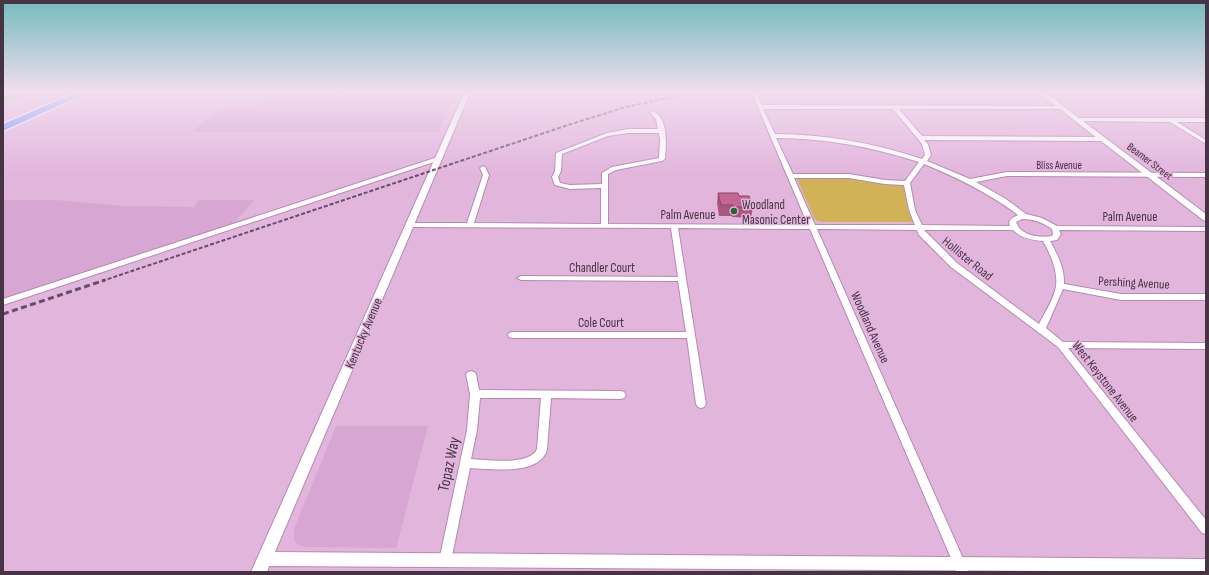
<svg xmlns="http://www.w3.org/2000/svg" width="1209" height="575" font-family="'Sofia Sans Condensed',sans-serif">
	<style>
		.built { fill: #d8a6d2 }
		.green { fill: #d2b257 }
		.water { fill: #66c57d }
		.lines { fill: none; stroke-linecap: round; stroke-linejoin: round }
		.minor-casing { stroke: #b48ab0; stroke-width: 2 }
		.tertiary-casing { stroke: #b48ab0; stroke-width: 2 }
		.motorway-casing { stroke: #fff; stroke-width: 2 }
		.minor { fill: #fff; fill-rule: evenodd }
		.tertiary { fill: #fff; fill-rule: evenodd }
		.motorway { fill: #7492fe; fill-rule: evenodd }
		.rail-far1 { stroke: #664f64; stroke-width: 2; stroke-dasharray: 4 2; stroke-linecap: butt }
		.rail { stroke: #664f64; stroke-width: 3; stroke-dasharray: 6 3.5; stroke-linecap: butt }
		.wall { fill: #aa5680 }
		.building { fill: #c66495; stroke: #8b4668 }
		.poi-dot { fill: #216a38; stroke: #e2b5dd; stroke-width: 1.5 }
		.labels { text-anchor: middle; stroke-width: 3; stroke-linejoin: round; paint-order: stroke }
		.far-street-label { font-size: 11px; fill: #463444; stroke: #e2b5dd }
		.poi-label { font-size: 13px; fill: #463444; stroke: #e2b5dd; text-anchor: start }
		.street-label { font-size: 13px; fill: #463444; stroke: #e2b5dd }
		.near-street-label { font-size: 16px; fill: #463444; stroke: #e2b5dd }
	</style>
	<rect width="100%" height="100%" fill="#e2b5dd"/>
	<g class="built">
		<path d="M270 93H456L438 132H192L218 109H254Z"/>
		<path d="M3 200H56L125 206 194 207 199 200H254L234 223 3 300Z"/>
		<path d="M336 426H428L396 548 306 547 298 545 294 540V529Z"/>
	</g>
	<path class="green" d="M796 177 842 178 901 185 906 189 907 202 915 222H821L815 220Z"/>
	<path class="water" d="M3 93H29L3 104Z"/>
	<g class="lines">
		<defs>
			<g id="minor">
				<path d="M341 93H346L343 97 340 95Z"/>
				<path d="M752 93H757L762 105 1061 106 1063 107V109H899L922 136 1101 137 1104 139 1101 141 924 140 928 144 931 155 927 161 970 179 1007 172 1206 173V177L1007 176 976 182 1006 199 1026 214 1042 218 1057 226 1206 227V231L1059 230 1061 234 1057 240 1050 241C1057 253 1065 269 1064 284L1121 294H1206V300H1121L1063 289 1046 328 1063 342 1206 343V349L1068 348 1206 520V534L1202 533 1058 347 951 267 919 235 917 230 817 229 969 572H957L810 229 678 228 706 404 704 407 701 408 698 407 696 404 687 338H512L509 337 508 335 509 333 512 332H686L678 281 521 280 517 278 521 276 678 277 671 228 410 227 406 225 410 223H467L483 175 480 168 483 166 485 167 489 175 474 223 601 224V188L570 189 555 185 552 177 555 171 556 153 607 133 628 129H658L656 119 650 113 653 111C669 119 666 144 665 159L662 161 616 170 608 174V224L808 225ZM763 109H893L922 144 925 155 922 159C873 143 826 134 775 134ZM628 133H659L660 140 659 158 612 167 602 173V184L570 185 560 183 558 177 561 171 562 154 608 136ZM776 138C826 138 872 147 919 162L905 181 885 180 849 174H793ZM924 164C958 178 989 193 1018 215 1014 217 1011 218 1009 222L1010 226 922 225 915 210 910 183ZM794 178H849L885 184 904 185 909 210 915 225H815ZM1022 219C1033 219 1042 222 1052 229L1053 234 1052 236C1039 238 1021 236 1016 222ZM924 230H1013C1021 238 1032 240 1043 241 1050 253 1058 271 1056 286 1054 299 1045 312 1039 324L957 263Z"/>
				<path d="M1077 118H1206V122H1177L1206 140V144L1170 122 1075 121V119Z"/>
				<path d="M438 157 440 158V160L3 305V299Z"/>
				<path d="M471 371 474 372 476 374 479 390 621 391 624 392 626 395 624 398 621 399 551 398 547 449C541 476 491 469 470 468L451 561 449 565 445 567 441 565 439 561 467 430 470 394 466 374 468 372ZM480 398H541L537 449C530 466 487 460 471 459L477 430Z"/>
			</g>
			<g id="tertiary">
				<path d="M464 93H470L275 552 1206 559V572L269 566 267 572H251Z"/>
				<path d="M1039 93H1046L1206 214V221L1203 220Z"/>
			</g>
			<path id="motorway" d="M75 93H87L3 131V124Z"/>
		</defs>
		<use href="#minor" class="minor-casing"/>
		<use href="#tertiary" class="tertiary-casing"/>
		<use href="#motorway" class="motorway-casing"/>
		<use href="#minor" class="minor"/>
		<use href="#tertiary" class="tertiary"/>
		<use href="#motorway" class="motorway"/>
		<path class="rail-far1" d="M102 281 568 125 626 107 690 93"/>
		<path class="rail" d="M3 314 105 280"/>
	</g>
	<path class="wall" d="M718 193 739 196 753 207 751 218 732 217V216H719L717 203Z"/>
	<path class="building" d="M718 193H738L739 196H749L753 207H734L733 205H721Z"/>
	<linearGradient id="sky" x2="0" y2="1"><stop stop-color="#74bbbd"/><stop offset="0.53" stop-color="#f2def0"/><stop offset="1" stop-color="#f2def0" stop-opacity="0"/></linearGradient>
	<rect width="1209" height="174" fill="url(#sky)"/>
	<circle class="poi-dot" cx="734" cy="211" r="4"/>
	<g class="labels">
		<g class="far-street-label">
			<text transform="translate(1150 161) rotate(37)" y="4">Beamer Street</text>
			<text x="1059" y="169">Bliss Avenue</text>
		</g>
		<g class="poi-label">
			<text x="742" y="209">Woodland<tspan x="742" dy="15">Masonic Center</tspan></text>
		</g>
		<g class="street-label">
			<text x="688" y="219">Palm Avenue</text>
			<text x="1130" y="221">Palm Avenue</text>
			<text transform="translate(968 258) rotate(39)" y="5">Hollister Road</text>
			<text x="602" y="272">Chandler Court</text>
			<text transform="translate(1134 282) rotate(3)" y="5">Pershing Avenue</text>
			<text x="601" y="327">Cole Court</text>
			<text transform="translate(871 327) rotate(66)" y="5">Woodland Avenue</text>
			<text transform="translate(363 333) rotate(-67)" y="5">Kentucky Avenue</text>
			<text transform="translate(1106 381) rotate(52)" y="5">West Keystone Avenue</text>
		</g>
		<g class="near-street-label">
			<text transform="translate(448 464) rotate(-78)" y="6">Topaz Way</text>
		</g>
	</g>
	<rect width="1209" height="575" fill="none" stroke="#463444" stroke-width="8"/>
</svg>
